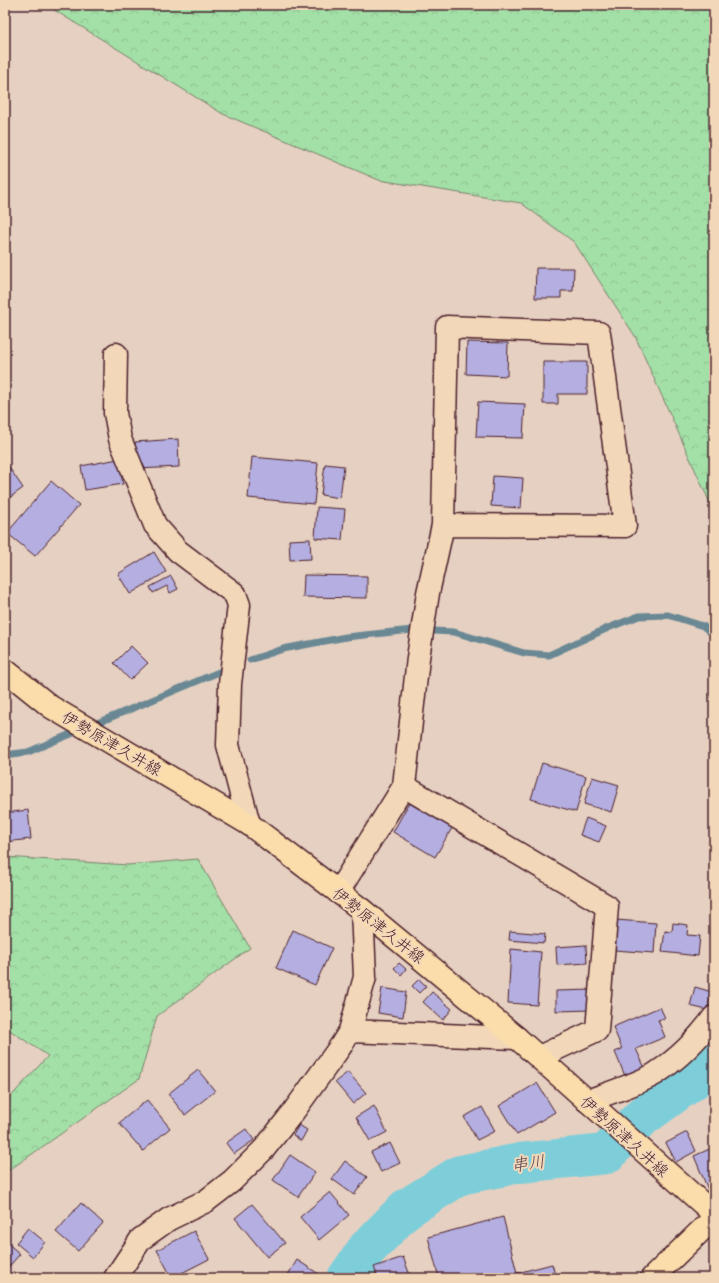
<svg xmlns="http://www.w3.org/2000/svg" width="719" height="1283" font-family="Caveat,'Klee One',sans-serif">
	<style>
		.forest { fill: url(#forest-crowns); stroke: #768069 }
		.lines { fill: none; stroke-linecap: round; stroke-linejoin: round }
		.stream { stroke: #698894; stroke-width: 7 }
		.river { stroke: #7eceda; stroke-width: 40 }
		.building { fill: #b4afe0; stroke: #4a1f2b }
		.minor-casing { stroke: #4a1f2b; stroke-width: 25 }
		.major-casing { stroke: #4a1f2b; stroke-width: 25 }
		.minor { stroke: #f2d8b9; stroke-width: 22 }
		.major { stroke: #faddab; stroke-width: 22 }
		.labels { text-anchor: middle; stroke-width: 4; stroke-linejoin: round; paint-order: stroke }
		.street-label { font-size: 16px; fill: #4a1f2b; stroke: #f2d8b9 }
		.water-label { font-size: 17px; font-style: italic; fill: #54424e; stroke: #f2d8b9 }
	</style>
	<defs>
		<pattern id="forest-crowns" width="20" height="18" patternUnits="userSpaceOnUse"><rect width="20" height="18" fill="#a3e0a7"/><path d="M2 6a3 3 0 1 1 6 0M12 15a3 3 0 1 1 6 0" fill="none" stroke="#8ec090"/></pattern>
	</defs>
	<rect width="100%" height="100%" fill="#e6d0c1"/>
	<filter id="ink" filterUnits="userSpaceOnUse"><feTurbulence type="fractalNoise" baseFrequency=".025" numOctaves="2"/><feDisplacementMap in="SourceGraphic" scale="8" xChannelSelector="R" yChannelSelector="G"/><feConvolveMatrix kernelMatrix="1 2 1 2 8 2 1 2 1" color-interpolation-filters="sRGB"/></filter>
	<g filter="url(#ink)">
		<g class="forest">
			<path d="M46 5H714V512L635 336 574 242 521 203 379 180 223 114Z"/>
			<path d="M5 857 128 865 198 859 250 948 157 1016 139 1079 5 1173V1103L48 1056 5 1027Z"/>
		</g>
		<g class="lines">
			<g class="stream">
				<path d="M250 660 283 649 346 637 412 630 454 632 524 653 549 655 608 628 639 616 668 615 703 626 714 635"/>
				<path d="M5 755 28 752 219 672"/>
			</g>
			<path class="river" d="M347 1278 367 1249 406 1209 460 1175 520 1163 606 1154 642 1117 701 1074 714 1056"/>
		</g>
		<g class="building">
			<path d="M536 268H574L573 291H561V298H535Z"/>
			<path d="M467 342 508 343 507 376 466 374Z"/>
			<path d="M543 362H587V394H558V404H543Z"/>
			<path d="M478 402 525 404 523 438 476 437Z"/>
			<path d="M178 439 179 467 137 469 135 442Z"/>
			<path d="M252 457 318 463 314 504 248 498Z"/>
			<path d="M118 459 123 484 85 490 81 466Z"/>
			<path d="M325 464 344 466 340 498 321 495Z"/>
			<path d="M8 466 23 488 5 501V468Z"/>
			<path d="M493 476 523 478 521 508 491 506Z"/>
			<path d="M51 481 79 505 35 556 7 533Z"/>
			<path d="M317 507 345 509 342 540 315 538Z"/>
			<path d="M310 539 311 559 290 560 289 540Z"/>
			<path d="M154 552 166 572 130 594 118 574Z"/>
			<path d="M304 575 367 576V598L303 597Z"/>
			<path d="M171 576 178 589 170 593 167 586 153 593 150 587Z"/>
			<path d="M131 646 148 663 130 680 114 663Z"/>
			<path d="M542 763 586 776 576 812 531 799Z"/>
			<path d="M592 777 619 785 611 812 584 804Z"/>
			<path d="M409 803 452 828 435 857 393 832Z"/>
			<path d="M28 810 31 839 5 842V813Z"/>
			<path d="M586 818 606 826 599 842 580 835Z"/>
			<path d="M616 920 656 923 654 953 614 950Z"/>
			<path d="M673 923 688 925 687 935 700 936 698 956 662 952 665 931 672 932Z"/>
			<path d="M293 930 332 948 315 985 276 968Z"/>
			<path d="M510 931 545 934 544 943 509 940Z"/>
			<path d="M586 945 587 963 557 965 556 947Z"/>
			<path d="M511 949 541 952 537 1005 508 1003Z"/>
			<path d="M399 963 406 969 401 975 394 968Z"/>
			<path d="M419 979 426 986 419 993 412 986Z"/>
			<path d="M695 987 712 992 707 1010 690 1006Z"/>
			<path d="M382 988 406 992 403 1017 378 1013Z"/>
			<path d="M593 990V1010L556 1011V991Z"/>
			<path d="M432 992 452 1009 443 1020 423 1002Z"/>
			<path d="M660 1007 665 1018 658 1020 665 1037 636 1049 645 1068 625 1076 615 1052 622 1049 613 1027Z"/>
			<path d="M198 1070 215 1091 185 1115 168 1094Z"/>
			<path d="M348 1072 366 1093 353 1104 335 1082Z"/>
			<path d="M537 1083 555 1112 517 1135 499 1106Z"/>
			<path d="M147 1100 170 1128 143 1151 119 1123Z"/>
			<path d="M374 1106 387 1132 370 1141 356 1117Z"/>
			<path d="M482 1107 495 1131 477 1140 464 1117Z"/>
			<path d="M299 1125 307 1130 301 1141 293 1135Z"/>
			<path d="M246 1129 254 1140 234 1154 226 1143Z"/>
			<path d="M687 1132 696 1151 676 1162 666 1143Z"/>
			<path d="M390 1143 400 1163 381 1172 371 1152Z"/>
			<path d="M714 1147V1190L709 1192 694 1156Z"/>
			<path d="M290 1155 315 1172 298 1197 273 1180Z"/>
			<path d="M345 1161 367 1177 354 1195 332 1179Z"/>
			<path d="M330 1192 349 1215 319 1240 300 1217Z"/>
			<path d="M81 1203 103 1223 78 1251 56 1232Z"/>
			<path d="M252 1204 285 1243 267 1257 235 1218Z"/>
			<path d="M503 1217 517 1273 552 1264 556 1278H439L428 1237Z"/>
			<path d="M28 1228 45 1242 33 1257 16 1243Z"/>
			<path d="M194 1231 209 1259 172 1278 157 1250Z"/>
			<path d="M5 1241 20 1254 5 1271Z"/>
			<path d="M403 1257 411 1278H378L374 1267Z"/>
			<path d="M297 1260 325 1278H286Z"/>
		</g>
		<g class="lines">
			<defs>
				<g id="minor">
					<path d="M116 354 115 413 120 439 155 525 178 551 235 594 239 605 230 684 228 745 249 824"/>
					<path d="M404 786 607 906 597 1030 539 1057"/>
					<path d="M338 892 404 786 418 658 428 593 443 525 447 327 599 333 625 526 443 525"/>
					<path d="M350 1031 517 1038"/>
					<path d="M587 1101C606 1094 638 1084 655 1074 678 1059 698 1039 714 1017"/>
					<path d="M115 1278 141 1239 169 1219 206 1201 232 1181 264 1149 291 1115 340 1047 350 1031 365 977 362 910"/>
				</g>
				<g id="major">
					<path d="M5 670 51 707 249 824 362 910 517 1038 714 1214"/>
					<path d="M652 1278 714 1218"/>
				</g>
			</defs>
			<use href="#minor" class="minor-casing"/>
			<use href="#major" class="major-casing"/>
			<use href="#minor" class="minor"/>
			<use href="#major" class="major"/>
		</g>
	</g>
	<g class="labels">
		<g class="street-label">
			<text transform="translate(112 743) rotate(30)" y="6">伊勢原津久井線</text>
			<text transform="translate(379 925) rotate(38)" y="6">伊勢原津久井線</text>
			<text transform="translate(625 1136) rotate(42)" y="6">伊勢原津久井線</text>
		</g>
		<g class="water-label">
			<text transform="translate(528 1163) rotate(-8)" y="6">串川</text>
		</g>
	</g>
	<rect width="719" height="1283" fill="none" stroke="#f2d8b9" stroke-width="20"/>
	<rect x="10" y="10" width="699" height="1263" fill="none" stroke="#4a1f2b" stroke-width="1.5" filter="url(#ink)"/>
</svg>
